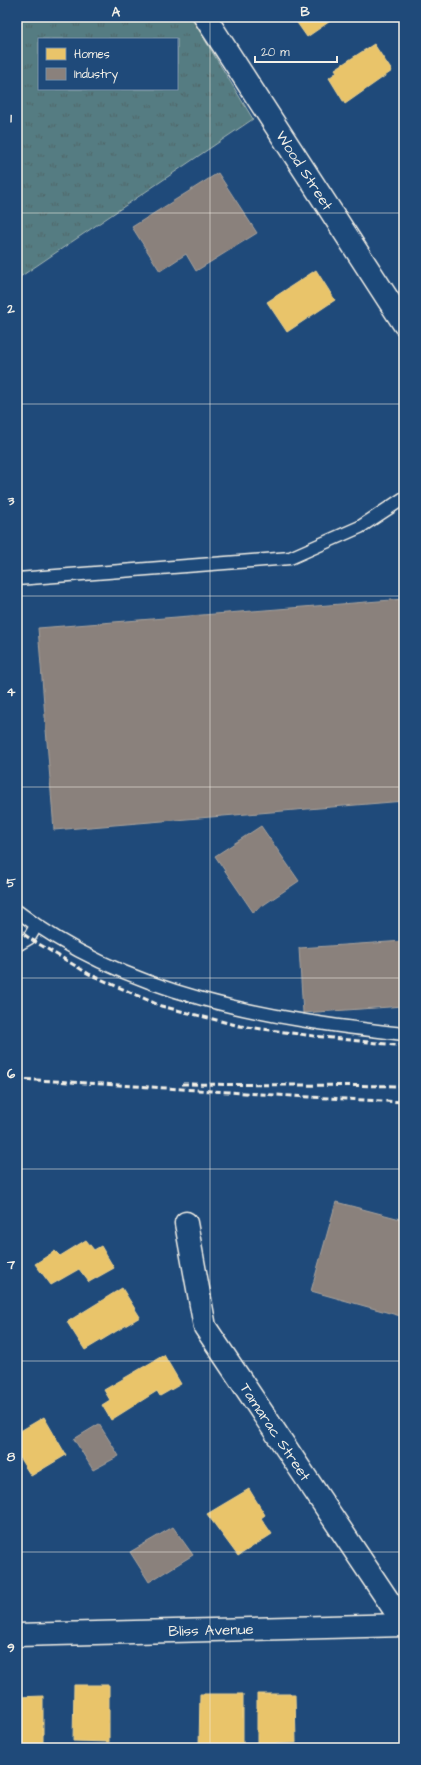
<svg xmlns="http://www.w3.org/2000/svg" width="421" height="1765" font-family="'Architects Daughter',sans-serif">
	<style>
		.grass { fill: url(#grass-tufts); stroke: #a4b6b5; fill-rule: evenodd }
		.homes { fill: #e9c46a; stroke: #ecd290 }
		.industry { fill: #8a817c; stroke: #aaa39c }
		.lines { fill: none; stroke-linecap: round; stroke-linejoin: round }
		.lane-casing { stroke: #f4f1e8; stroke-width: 15 }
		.street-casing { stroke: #f4f1e8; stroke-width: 25 }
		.lane { stroke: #1f4a7a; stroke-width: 12 }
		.street { stroke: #1f4a7a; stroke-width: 22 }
		.rail { stroke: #f4f1e8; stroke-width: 3; stroke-dasharray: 6 3; stroke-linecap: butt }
		.grid { fill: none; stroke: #f4f1e8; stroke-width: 1; stroke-opacity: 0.55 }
		.labels { text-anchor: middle; stroke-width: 4; stroke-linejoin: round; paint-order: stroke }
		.street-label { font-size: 15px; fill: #f4f1e8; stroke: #1f4a7a }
		.neatline { fill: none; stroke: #f4f1e8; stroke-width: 1.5 }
		.grid-label { font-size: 13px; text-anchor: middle; font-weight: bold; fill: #f4f1e8 }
	</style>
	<defs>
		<pattern id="grass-tufts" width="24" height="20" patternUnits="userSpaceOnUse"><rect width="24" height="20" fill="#547c82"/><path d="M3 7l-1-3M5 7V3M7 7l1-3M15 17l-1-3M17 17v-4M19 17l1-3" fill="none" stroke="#4f6567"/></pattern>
	</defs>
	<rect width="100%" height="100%" fill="#1f4a7a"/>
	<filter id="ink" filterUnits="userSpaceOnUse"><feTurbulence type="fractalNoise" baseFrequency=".025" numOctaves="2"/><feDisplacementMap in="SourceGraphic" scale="8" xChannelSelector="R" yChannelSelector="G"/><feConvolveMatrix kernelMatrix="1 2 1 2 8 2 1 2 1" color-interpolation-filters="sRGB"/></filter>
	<g filter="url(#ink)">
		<path class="grass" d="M17 17H191L253 119 17 279ZM39 39H177V89H39Z"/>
		<g class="homes">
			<path d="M293 17H336L307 37Z"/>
			<path d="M374 44 392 71 345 104 329 78 337 72 335 69Z"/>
			<path d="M316 270 335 300 287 332 267 302Z"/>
			<path d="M86 1240 94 1250 101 1246 114 1268 89 1282 79 1269 51 1285 35 1264 55 1251 60 1256Z"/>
			<path d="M122 1288 140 1317 85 1350 67 1322Z"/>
			<path d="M164 1355 181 1384 160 1396 157 1391 111 1420 102 1405 110 1400 104 1390Z"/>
			<path d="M44 1417 66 1455 31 1476 17 1454V1433Z"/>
			<path d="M249 1489 265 1515 261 1518 272 1534 238 1556 207 1514Z"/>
			<path d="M74 1685H109V1742L73 1741Z"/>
			<path d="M200 1694H243V1747H199Z"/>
			<path d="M257 1694H295L296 1743 257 1744Z"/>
			<path d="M43 1696V1748H17V1697Z"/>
		</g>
		<g class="industry">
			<path d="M218 173 257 233 196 271 186 254 160 271 132 227Z"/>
			<path d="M404 599V801L54 830 38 628Z"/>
			<path d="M261 826 299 881 253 912 215 856Z"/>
			<path d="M404 941V1006L303 1013 299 948Z"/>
			<path d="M336 1202 404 1220V1317L311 1291Z"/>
			<path d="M99 1424 119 1456 93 1470 74 1439Z"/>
			<path d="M173 1527 193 1555 149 1582 130 1552Z"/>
		</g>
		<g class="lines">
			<defs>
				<g id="lane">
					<path d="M17 579 290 558 360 527 404 498"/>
					<path d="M17 911C128 996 269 1019 404 1034"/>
					<path d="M17 945 29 938 36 926"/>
				</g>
				<g id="street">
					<path id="s1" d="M205 17 404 324"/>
					<path id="s2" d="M186 1223 205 1327 404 1624"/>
					<path id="s3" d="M17 1635 404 1625"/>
				</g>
			</defs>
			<use href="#lane" class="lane-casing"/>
			<use href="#street" class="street-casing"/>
			<use href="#lane" class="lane"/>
			<use href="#street" class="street"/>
			<g class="rail">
				<path d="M17 929 29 938 89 974 161 1006 240 1026 314 1036 404 1046"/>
				<path d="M17 1079C146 1086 275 1096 404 1102"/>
				<path d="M182 1084 404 1086"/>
			</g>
		</g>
	</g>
	<path class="grid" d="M210 17V1748M17 213H404M17 404H404M17 596H404M17 787H404M17 978H404M17 1169H404M17 1361H404M17 1552H404"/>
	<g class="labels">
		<g class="street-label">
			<text dy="5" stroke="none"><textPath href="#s1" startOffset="183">Wood Street</textPath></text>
			<text dy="5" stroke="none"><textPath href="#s2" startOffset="232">Tamarac Street</textPath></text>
			<text dy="5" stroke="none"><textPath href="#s3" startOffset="194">Bliss Avenue</textPath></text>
		</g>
	</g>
	<rect width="421" height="1765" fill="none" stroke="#1f4a7a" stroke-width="44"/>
	<rect x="38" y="38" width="140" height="52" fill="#1f4a7a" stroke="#748da6"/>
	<rect x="46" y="48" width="20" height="12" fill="#e9c46a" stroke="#748da6"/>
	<text x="74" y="58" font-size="12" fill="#f4f1e8">Homes</text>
	<rect x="46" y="68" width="20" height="12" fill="#8a817c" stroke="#748da6"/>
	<text x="74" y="78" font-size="12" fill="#f4f1e8">Industry</text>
	<path d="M255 56v6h82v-6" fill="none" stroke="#f4f1e8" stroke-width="2"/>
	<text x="261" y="56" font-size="12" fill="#f4f1e8" stroke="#1f4a7a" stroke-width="3" paint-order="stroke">20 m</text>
	<rect x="22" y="22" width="377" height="1721" class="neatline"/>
	<g class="grid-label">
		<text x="116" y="16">A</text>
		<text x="305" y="16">B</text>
		<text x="11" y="122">1</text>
		<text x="11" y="313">2</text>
		<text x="11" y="505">3</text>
		<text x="11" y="696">4</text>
		<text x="11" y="887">5</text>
		<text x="11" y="1078">6</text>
		<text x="11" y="1269">7</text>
		<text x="11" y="1461">8</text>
		<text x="11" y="1652">9</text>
	</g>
</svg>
